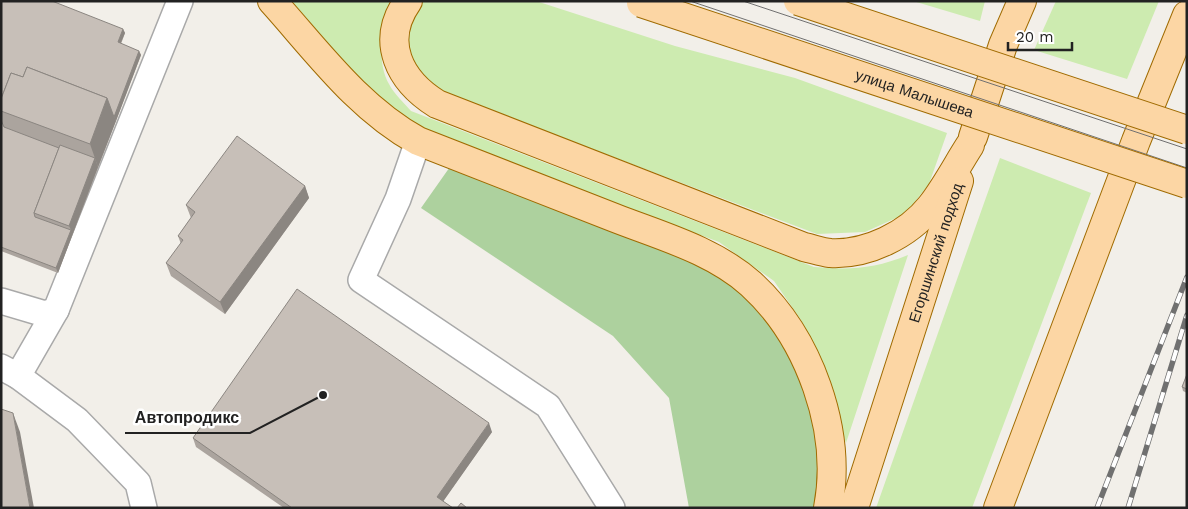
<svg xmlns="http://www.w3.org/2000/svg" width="1188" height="509" font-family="'Work Sans',sans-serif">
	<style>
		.grass { fill: #cdebb0 }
		.forest { fill: #add19e }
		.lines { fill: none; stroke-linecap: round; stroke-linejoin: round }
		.minor-casing { stroke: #a9a9a9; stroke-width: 28 }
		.major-casing { stroke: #a06b00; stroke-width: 30 }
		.minor { stroke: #fff; stroke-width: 25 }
		.major { stroke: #fcd6a4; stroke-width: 28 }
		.tram { stroke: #707070; stroke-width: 1 }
		.rail-casing { stroke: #707070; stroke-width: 5.5 }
		.rail { stroke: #fff; stroke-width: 4; stroke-dasharray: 11; stroke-linecap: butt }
		.major-bridge-casing { stroke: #a06b00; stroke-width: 30; stroke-linecap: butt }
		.major-bridge { stroke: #fcd6a4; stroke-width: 28 }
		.wall { fill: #aba49e }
		.shaded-wall { fill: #8b8681 }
		.building { fill: #c7bfb8; stroke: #8b8681 }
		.labels { text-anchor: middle; stroke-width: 5; stroke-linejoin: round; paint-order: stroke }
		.street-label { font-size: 15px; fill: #222; stroke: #fff }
		.leader { fill: none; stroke: #222; stroke-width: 2 }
		.callout-dot { fill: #222; stroke: #fff; stroke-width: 2 }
		.callout-label { font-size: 16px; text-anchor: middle; font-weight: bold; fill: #222; stroke: #fff; stroke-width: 5; stroke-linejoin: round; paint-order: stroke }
	</style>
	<rect width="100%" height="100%" fill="#f2efe9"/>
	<g class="grass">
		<path d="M292 1H392C381 22 376 62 389 84 394 94 404 103 411 111L814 267C850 270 874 269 908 255L846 443 821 361 801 320 774 281 719 242 412 127 363 84Z"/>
		<path d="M422 1H536L675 46 795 78 947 133 929 184 905 214 865 232 817 234 452 96C446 92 438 89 432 84 406 63 399 27 422 1Z"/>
		<path d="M913 1H985L980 21Z"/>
		<path d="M1056 1H1159L1127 79 1034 50Z"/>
		<path d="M1000 158 1091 193 972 508H876Z"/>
	</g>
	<path class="forest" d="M452 164 699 262 741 292 785 344 805 390 818 441 821 469 814 508H689L669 398 613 336 421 208Z"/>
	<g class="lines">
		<defs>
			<g id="minor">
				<path d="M418 141 398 199 361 280 548 406 612 508"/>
				<path d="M1 301 45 314 56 310 180 1"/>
				<path d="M1 367 18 376 77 420 138 483 144 508"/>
				<path d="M18 376 56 310"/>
			</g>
			<g id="major">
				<path d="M272 1C317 51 358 108 418 141 484 167 550 193 615 218 661 236 713 250 751 284 809 337 843 430 828 508"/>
				<path d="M408 1C379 42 400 81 437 104L804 247C813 249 822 252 830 253 867 255 908 235 931 206 946 187 957 165 970 145"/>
				<path d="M973 137 1003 45 1022 1"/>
				<path id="s1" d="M854 508 959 181"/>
				<path d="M998 508 1136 141 1187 15"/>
			</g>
		</defs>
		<use href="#minor" class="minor-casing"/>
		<use href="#major" class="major-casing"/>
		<use href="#minor" class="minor"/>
		<use href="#major" class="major"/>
		<g class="tram">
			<path d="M690 1 1187 168"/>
			<path d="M743 1 1187 149"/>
		</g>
		<defs>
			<g id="rail">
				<path d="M1097 508 1187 277"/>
				<path d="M1128 508 1187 315"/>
			</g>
		</defs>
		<use href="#rail" class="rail-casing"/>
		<use href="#rail" class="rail"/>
		<defs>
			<g id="major-bridge">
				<path d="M798 1 1187 130"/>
				<path id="s2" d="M641 3 1187 184"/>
			</g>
		</defs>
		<use href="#major-bridge" class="major-bridge-casing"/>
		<use href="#major-bridge" class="major-bridge"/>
	</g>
	<g class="wall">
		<path d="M1 1 123 29 125 33 121 44 139 51 141 55 58 273 1 251Z"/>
		<path d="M305 186 309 198 225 314 171 276 166 263 181 244 178 236 191 218 186 205Z"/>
		<path d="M1187 374V393L1183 391 1182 387Z"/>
		<path d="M492 432 443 501 453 508H284L196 447 193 438Z"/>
	</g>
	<g class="shaded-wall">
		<path d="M123 29 125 33 119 47 118 42Z"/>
		<path d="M139 51 141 55 116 121 114 117Z"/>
		<path d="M107 98 116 121 98 167 90 144Z"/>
		<path d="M95 158 98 167 58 273 56 268 71 230 69 226Z"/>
		<path d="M305 186 309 198 225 314 220 302Z"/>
		<path d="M13 413 20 432 34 508H30Z"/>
		<path d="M489 423 492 432 440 506 437 497Z"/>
	</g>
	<g class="building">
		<path d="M1 1H52L123 29 118 42 139 51 114 117 107 98 27 67 23 77 11 73 1 99Z"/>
		<path d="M27 67 107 98 90 144 1 111V99L11 73 23 77Z"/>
		<path d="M1 120 4 127 59 148 34 213 35 217 71 230 56 268 1 247Z"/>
		<path d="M237 136 305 186 220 302 166 263 183 240 178 236 195 212 186 205Z"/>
		<path d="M60 145 95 158 69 226 34 213Z"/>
		<path d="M297 289 489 423 437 497 453 508H292L193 438Z"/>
		<path d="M1187 374V389L1182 387Z"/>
		<path d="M1 409 13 413 30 508H1Z"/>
		<path d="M461 503 467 508H457Z"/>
	</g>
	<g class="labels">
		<g class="street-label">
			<text dy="5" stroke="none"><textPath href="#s2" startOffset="288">улица Малышева</textPath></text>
			<text dy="5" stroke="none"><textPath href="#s1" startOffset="268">Егоршинский подход</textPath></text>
		</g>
	</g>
	<path class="leader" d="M323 395L250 433H125"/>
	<circle class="callout-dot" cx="323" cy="395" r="5"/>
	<g class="callout-label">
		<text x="187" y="423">Автопродикс</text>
	</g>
	<rect width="1188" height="509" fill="none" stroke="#222222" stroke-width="5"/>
	<path d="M1008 42v8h64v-8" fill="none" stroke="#222222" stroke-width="2.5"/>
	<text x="1016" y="42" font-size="15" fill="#222222" stroke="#ffffff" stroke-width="4" paint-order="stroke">20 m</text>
</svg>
